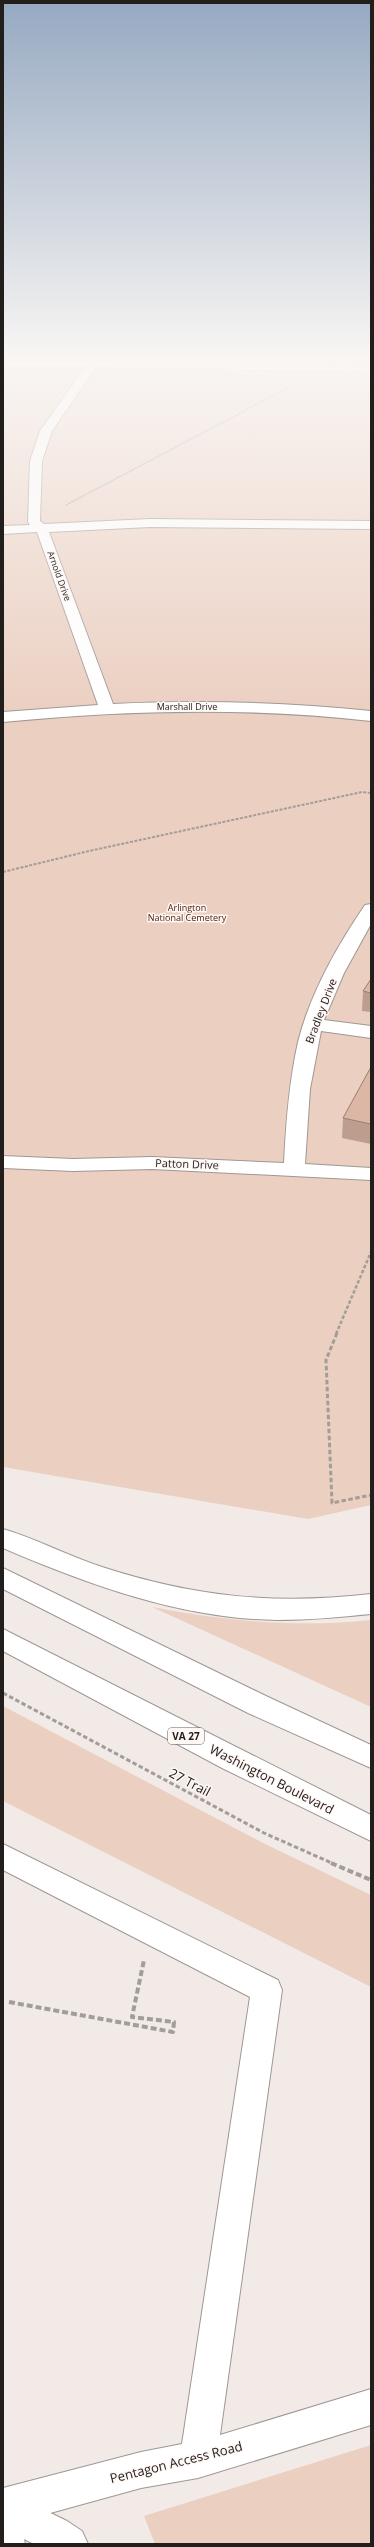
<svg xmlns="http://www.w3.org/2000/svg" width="374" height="2547" font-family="'Open Sans',sans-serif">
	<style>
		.green { fill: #ebcfc1 }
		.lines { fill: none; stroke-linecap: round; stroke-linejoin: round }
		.minor-casing { stroke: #9f9794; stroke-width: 2 }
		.highway-casing { stroke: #9f9794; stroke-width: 2 }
		.path-far4 { stroke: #a39d99; stroke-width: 1.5; stroke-dasharray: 2 1; stroke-linecap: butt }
		.path-far3 { stroke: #a39d99; stroke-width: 2; stroke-dasharray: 3 1.5; stroke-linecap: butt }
		.path-far2 { stroke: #a39d99; stroke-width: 2.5; stroke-dasharray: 3.5 2; stroke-linecap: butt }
		.path-far1 { stroke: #a39d99; stroke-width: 3; stroke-dasharray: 4.5 2.5; stroke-linecap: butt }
		.path { stroke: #a39d99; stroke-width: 4; stroke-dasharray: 6 3; stroke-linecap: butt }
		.minor { fill: #fff; fill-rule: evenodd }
		.highway { fill: #fff; fill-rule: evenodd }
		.wall { fill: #bd9d8e }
		.building { fill: #dcb7a5; stroke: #9a8074 }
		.labels { text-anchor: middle; stroke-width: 3; stroke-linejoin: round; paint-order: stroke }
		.far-street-label { font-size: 9px; fill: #211e1c; stroke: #fef7f4 }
		.far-park-label { font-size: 9px; fill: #471a00; stroke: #fef7f4 }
		.shield { fill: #fef7f4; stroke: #635f5d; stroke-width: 1 }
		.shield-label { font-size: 10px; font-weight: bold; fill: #211e1c }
		.street-label { font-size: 11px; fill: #211e1c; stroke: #fef7f4 }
		.near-street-label { font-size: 13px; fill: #211e1c; stroke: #fef7f4 }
	</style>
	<rect width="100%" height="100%" fill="#f2eae6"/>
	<g class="green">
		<path d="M3 359H371V1505L308 1519 3 1467Z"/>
		<path d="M152 1607C225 1621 297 1628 371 1620V1707Z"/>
		<path d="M3 1706 261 1842 371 1895V1987L3 1801Z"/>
		<path d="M371 2445V2544H155L144 2516Z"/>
	</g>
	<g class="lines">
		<defs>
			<g id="minor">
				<path d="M3 361 371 366V372L96 367 52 431 42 461 40 521 44 524 150 519 371 521V529L150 527 49 532 113 704C199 700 285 702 371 711V721C248 707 126 710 3 722V712L98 705 37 532 3 534V526L30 525 28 522 30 461 40 431 85 367H3Z"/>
				<path d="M371 904V924L344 973 324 1020 371 1026V1038L321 1031 310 1089 305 1164 371 1168V1180L152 1169 73 1171 3 1168V1156L73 1159 152 1157 284 1163C286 1123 289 1082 298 1042 310 994 337 946 365 905Z"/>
				<path d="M3 1844 278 1980 282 1990 220 2435 371 2389V2425L198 2478 141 2488 3 2526V2488L141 2452 182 2444 250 1997 3 1870Z"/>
			</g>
			<g id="highway">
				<path d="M3 1529C37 1539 68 1556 102 1567 195 1597 274 1605 371 1594V1614C340 1617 309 1620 277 1620 183 1619 89 1585 3 1548Z"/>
				<path d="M3 1568 268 1697 371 1745V1768L248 1713 3 1589Z"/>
				<path d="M3 1629 371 1815V1841L222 1768 3 1651Z"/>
				<path d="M3 2490 67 2521 82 2531 88 2544H34L24 2539 25 2544H3Z"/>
			</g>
		</defs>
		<use href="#minor" class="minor-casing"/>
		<use href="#highway" class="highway-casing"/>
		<path class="path-far4" d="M66 505 288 388"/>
		<path class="path-far3" d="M3 872 89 851 362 792 371 793"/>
		<path class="path-far2" d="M336 1334 371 1252"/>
		<g class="path-far1">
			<path d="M337 1333 326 1360 332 1503 371 1495"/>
			<path d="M3 1693 264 1833 334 1864"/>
		</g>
		<g class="path">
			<path d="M331 1863 371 1880"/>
			<path d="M9 2002 173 2032 174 2022 132 2017 144 1960"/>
		</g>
		<use href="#minor" class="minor"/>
		<use href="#highway" class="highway"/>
	</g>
	<g class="wall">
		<path d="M371 979V1012L362 1011 363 991Z"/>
		<path d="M371 1067V1144L342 1138 343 1118Z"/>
	</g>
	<g class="building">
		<path d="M371 979V993L363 991Z"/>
		<path d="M371 1067V1124L343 1118Z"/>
	</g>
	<linearGradient id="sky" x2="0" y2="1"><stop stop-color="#96a9c1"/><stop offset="0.5" stop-color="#f9f6f4"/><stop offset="1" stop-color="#f9f6f4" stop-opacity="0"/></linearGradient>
	<rect width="374" height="716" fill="url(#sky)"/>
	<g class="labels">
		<g class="far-street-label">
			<text transform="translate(59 576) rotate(70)" y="3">Arnold Drive</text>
			<text x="187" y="710">Marshall Drive</text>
		</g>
		<g class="far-park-label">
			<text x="187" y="911">Arlington<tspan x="187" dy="10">National Cemetery</tspan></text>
		</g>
		<rect class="shield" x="168" y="1728" width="36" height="16" rx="3"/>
		<g class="shield-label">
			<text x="186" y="1740">VA 27</text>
		</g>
		<g class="street-label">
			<text transform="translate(321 1011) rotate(-69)" y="4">Bradley Drive</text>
			<text transform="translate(187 1164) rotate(2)" y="4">Patton Drive</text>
		</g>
		<g class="near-street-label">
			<text transform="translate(272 1779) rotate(27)" y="5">Washington Boulevard</text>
			<text transform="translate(190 1782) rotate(28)" y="5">27 Trail</text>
			<text transform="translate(176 2462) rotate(-14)" y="5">Pentagon Access Road</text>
		</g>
	</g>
	<rect width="374" height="2547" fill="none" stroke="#211e1c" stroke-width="8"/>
</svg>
